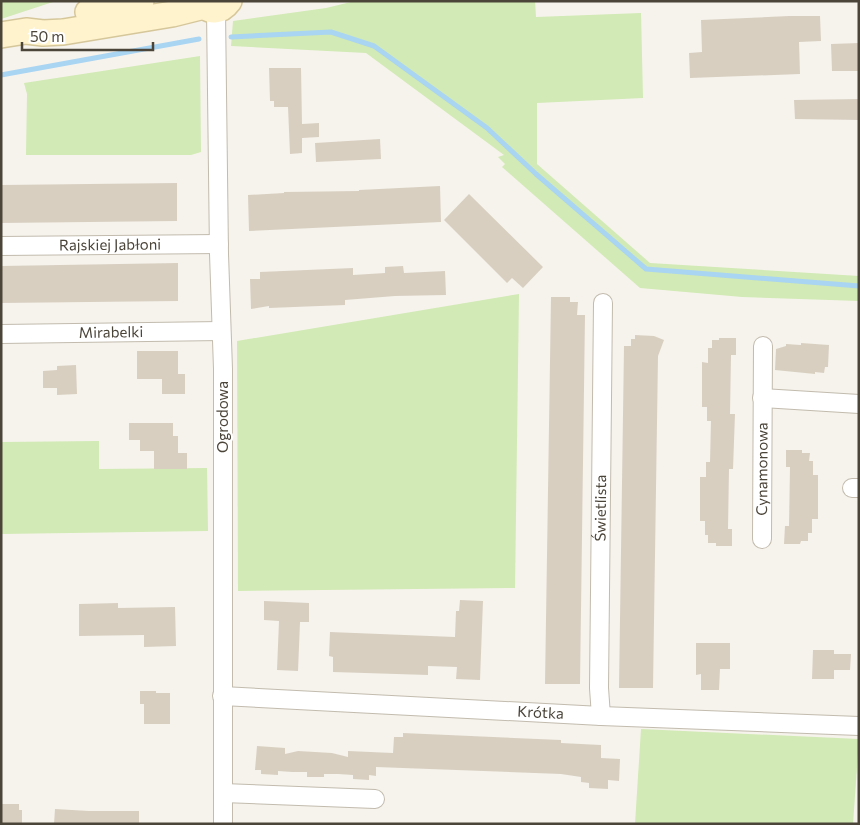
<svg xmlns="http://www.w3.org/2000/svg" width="860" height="825" font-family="Commissioner,sans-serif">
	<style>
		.green { fill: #d2eab5 }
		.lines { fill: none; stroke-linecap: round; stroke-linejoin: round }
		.stream { stroke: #a9d4f2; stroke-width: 5 }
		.building { fill: #d8cfc1 }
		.street-casing { stroke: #c2bbae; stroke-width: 20 }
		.secondary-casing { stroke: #d6c79b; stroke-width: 28 }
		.street { stroke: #fff; stroke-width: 18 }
		.secondary { stroke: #fff3cd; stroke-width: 25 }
		.labels { text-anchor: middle; stroke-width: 4.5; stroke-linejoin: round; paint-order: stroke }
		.street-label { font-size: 15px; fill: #4b4439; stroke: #fff }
	</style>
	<rect width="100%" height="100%" fill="#f6f3ec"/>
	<g class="green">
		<path d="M1 1H56L1 19Z"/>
		<path d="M355 1H535L536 17 641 13 643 98 537 103V164L650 263 859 276V301L742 297 640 288 502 167 505 164 498 157 504 155 366 53 231 46 233 21 326 8Z"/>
		<path d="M200 56 201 152 191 155H26L27 94 24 83Z"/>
		<path d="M519 294 515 588 238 591 237 341Z"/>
		<path d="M99 441V469L207 468 208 531 1 534V442Z"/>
		<path d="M641 729 859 739 853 824H635Z"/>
	</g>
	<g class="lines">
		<g class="stream">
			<path d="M231 37 331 32 374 46 487 128 536 174 646 269 859 286"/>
			<path d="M1 75 199 39"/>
		</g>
	</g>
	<g class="building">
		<path d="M789 16H820L821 41 799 42 800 74 690 78 689 53 702 52 701 20Z"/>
		<path d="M859 43V71H832L831 44Z"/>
		<path d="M269 68H301L302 124 319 123V137L302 138V153L290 154 288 107H274V101H270Z"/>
		<path d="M859 99V120L795 119 794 100Z"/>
		<path d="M380 139 381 159 316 162 315 143Z"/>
		<path d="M177 183V221L1 223V185Z"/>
		<path d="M440 186 441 222 249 231 248 195 284 193V192L359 191V190Z"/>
		<path d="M469 194 543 267 523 288 512 278 507 283 444 220Z"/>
		<path d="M178 263V301L1 303V266Z"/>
		<path d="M403 266 404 273 445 271 446 295 395 296 345 300V305L269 308V306L251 309 250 279H260V272L353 268V275L385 273V267Z"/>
		<path d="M551 297H570V302H578L577 315H585L580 684H545Z"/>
		<path d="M635 335 654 336 664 340 658 356 653 688H619L624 346H631V339H635Z"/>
		<path d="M719 338H736V355H731L730 414H735L733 469H729L728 529H732V546H716V543H708V535H705V521H700V477H706V462H710L711 421H707V407H702V362L708 363V348H712V340H719Z"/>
		<path d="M801 343 829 345 828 367H825L824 373 815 372V374L775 370 776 349 786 346V344L801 345Z"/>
		<path d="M137 351H178V374H185V394H162V379H137Z"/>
		<path d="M76 365 77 394 57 395V388H43V371L57 370V366Z"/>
		<path d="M129 423H173V436H178V453H187V469H154V451H140V440H129Z"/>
		<path d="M786 450H802V453H810L809 461H813V475H818V519H812V533H808V541H801L800 544H784L785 526H789L790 467H786Z"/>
		<path d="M460 600 483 601 480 680 456 679 457 667 428 666V675L333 672V657L329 656 330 632 455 637 456 611H459Z"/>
		<path d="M264 601 309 603V622H300L298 671 277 670 279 621 264 620Z"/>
		<path d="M118 603V608L175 607 176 646 144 647V635L79 636V604Z"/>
		<path d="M696 643H730V669H720L719 690H701V674L696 675Z"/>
		<path d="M813 650H834V654H851L850 670H834V679H812Z"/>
		<path d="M140 691H156V693H170V724H144V704H140Z"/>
		<path d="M403 733 561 740V743L601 745V758L620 759 619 781 608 780V789L589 788V783L581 782V777L561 774 376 767V776L369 775V780L353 779V775L338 774H324V777H307V772H292L278 771V775L261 774V770H255L257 746 285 748V754L298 751 332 753 348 757V751L393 753 394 737H403Z"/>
		<path d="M1 804H19V810H22V824H1Z"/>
		<path d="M55 809 89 811H139V824H54Z"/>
	</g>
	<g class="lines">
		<defs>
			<g id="street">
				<path d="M216 11 219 254 223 369V824"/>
				<path id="s1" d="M1 246 219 244"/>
				<path id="s2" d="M1 334 221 331"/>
				<path d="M762 398 859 404"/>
				<path d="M852 488H859"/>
				<path id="s3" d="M762 539 763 346"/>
				<path id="s4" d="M222 696 601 716 859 726"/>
				<path id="s5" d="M601 716 599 688 603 303"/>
				<path d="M223 793 375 799"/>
			</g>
			<g id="secondary">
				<path d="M201 1C209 14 221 12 229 1"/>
				<path d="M88 12 141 1"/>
				<path d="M1 35 26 31 43 33 63 32 172 14 204 6"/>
			</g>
		</defs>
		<use href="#street" class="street-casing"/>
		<use href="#secondary" class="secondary-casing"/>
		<use href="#street" class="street"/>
		<use href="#secondary" class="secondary"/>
	</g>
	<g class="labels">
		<g class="street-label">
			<text dy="5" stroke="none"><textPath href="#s1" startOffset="109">Rajskiej Jabłoni</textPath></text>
			<text dy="5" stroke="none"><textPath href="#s2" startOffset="110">Mirabelki</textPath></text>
			<text transform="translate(223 417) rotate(-90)" y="5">Ogrodowa</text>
			<text dy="5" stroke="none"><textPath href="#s3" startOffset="70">Cynamonowa</textPath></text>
			<text dy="5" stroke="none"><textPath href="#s5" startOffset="208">Świetlista</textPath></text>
			<text dy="5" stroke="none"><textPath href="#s4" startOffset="319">Krótka</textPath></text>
		</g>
	</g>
	<rect width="860" height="825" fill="none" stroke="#4b4439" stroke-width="5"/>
	<path d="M22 42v8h131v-8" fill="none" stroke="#4b4439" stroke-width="2.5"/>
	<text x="30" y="42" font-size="15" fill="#4b4439" stroke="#ffffff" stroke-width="4" paint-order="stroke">50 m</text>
</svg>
